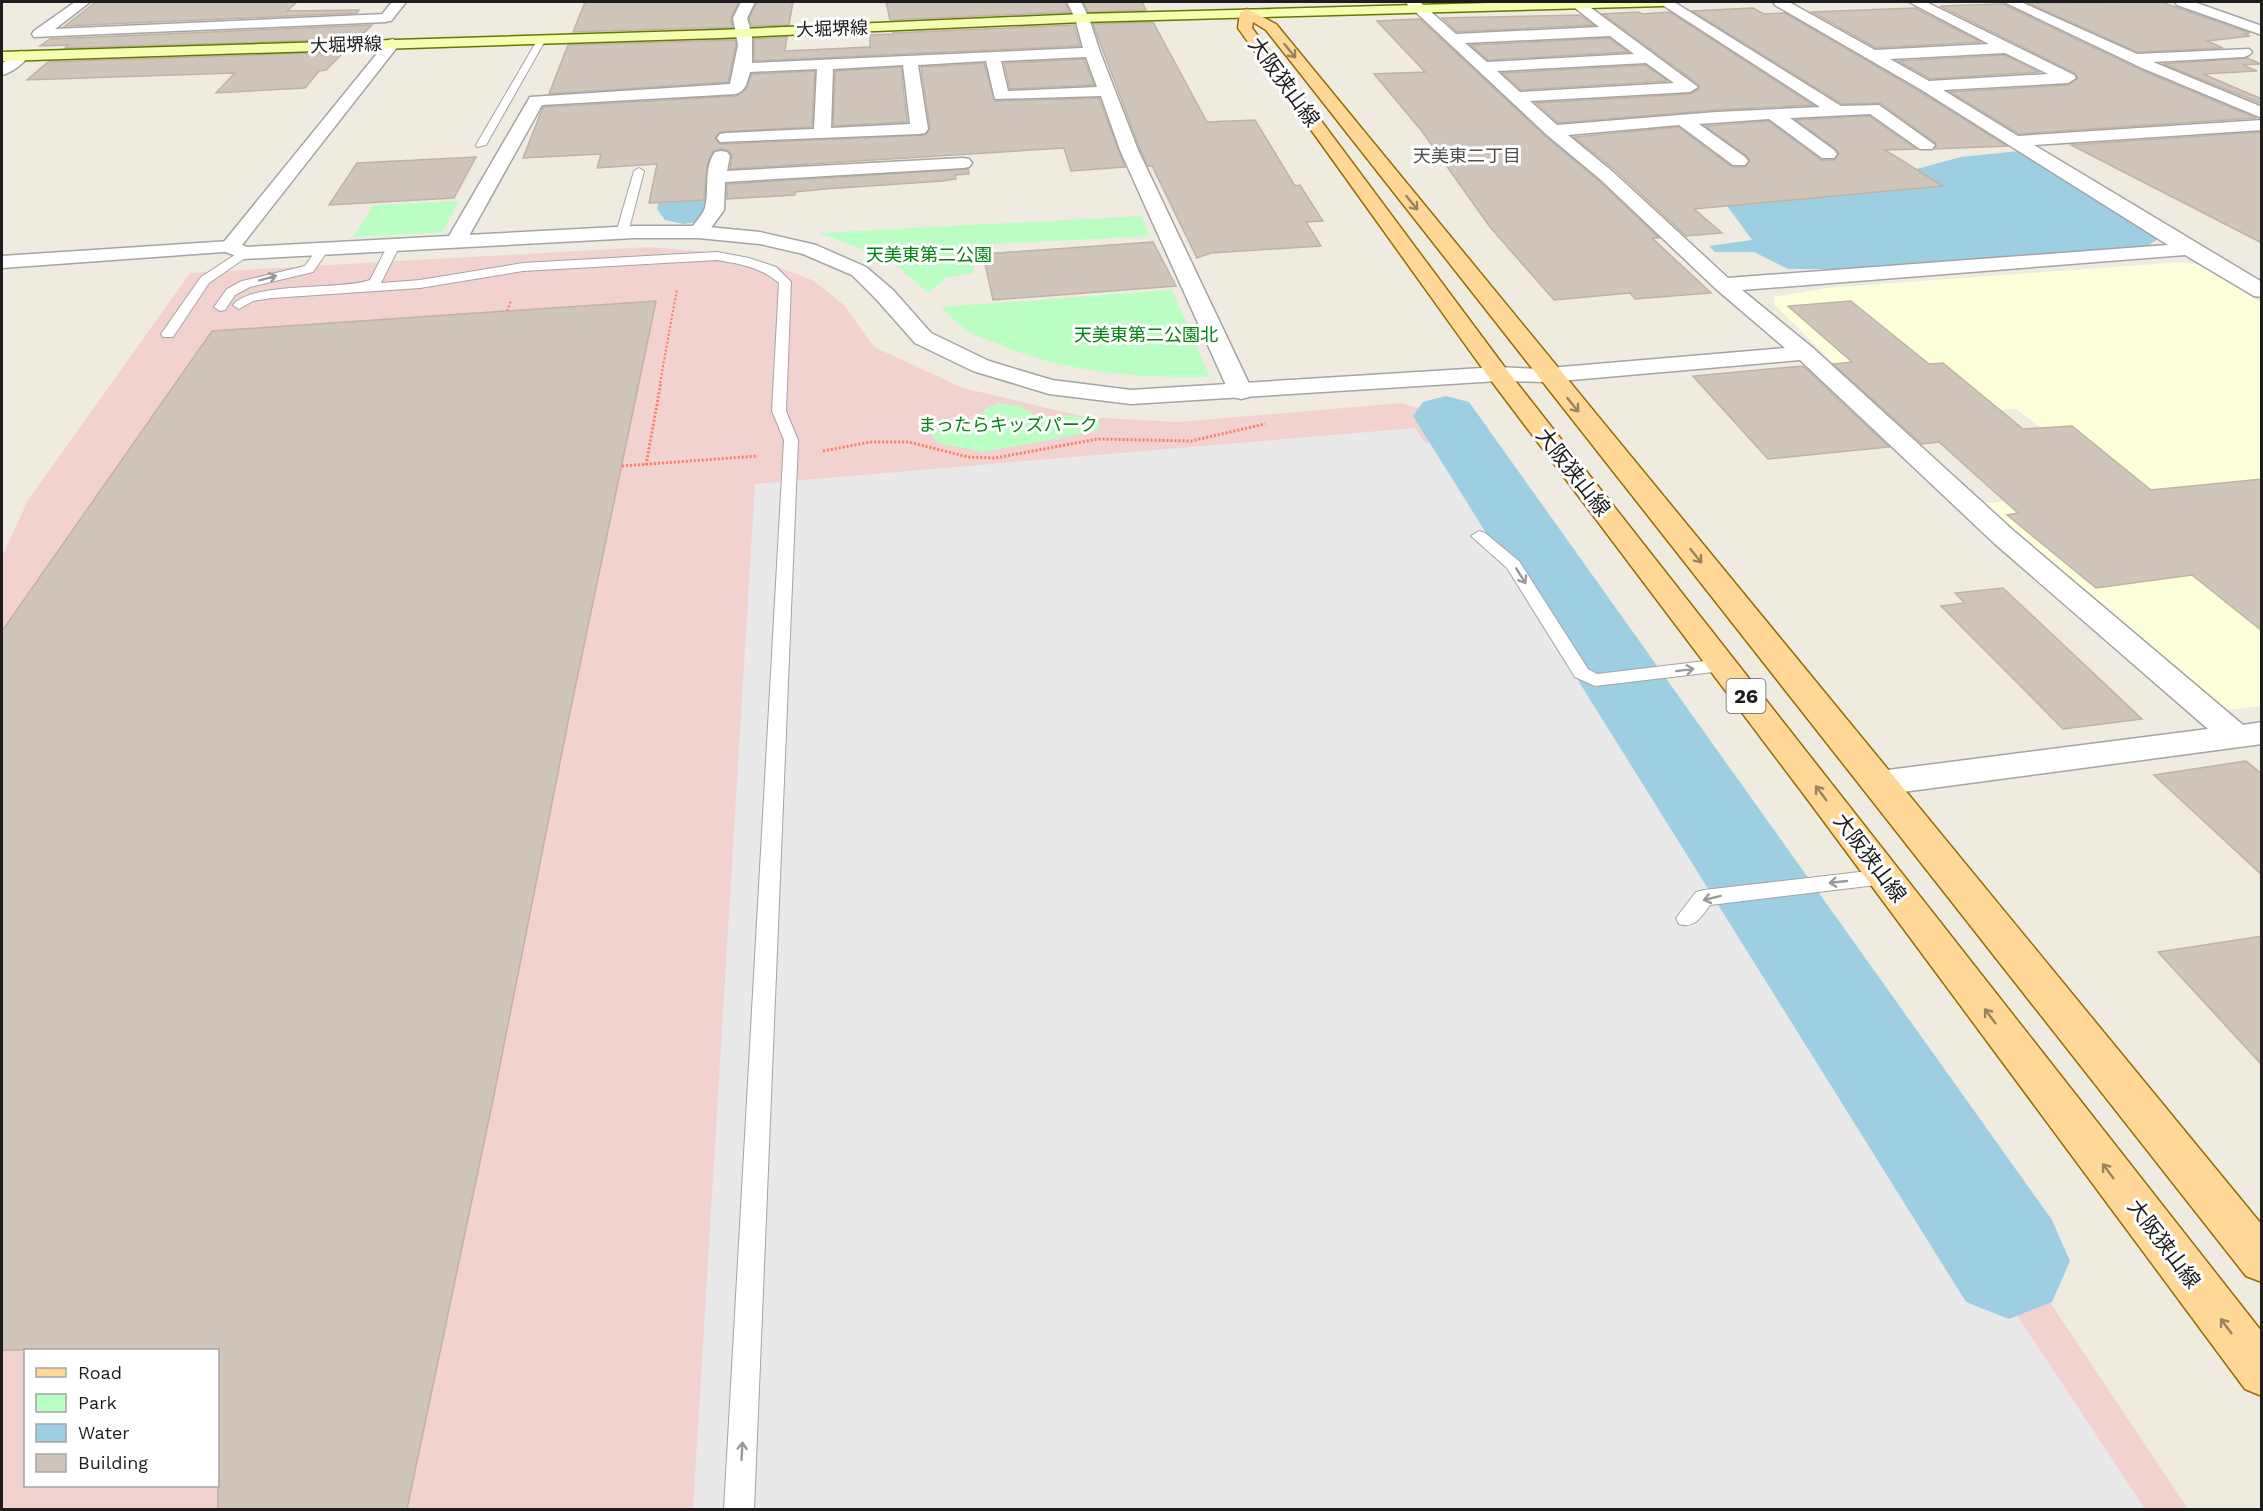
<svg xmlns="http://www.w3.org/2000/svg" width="2263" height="1511" font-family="'Work Sans','Noto Sans JP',sans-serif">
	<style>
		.commercial { fill: #f2d2cf; fill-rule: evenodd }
		.education { fill: #fdffdb }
		.park { fill: #bafec3 }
		.parking { fill: #e9e9e9 }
		.water { fill: #9ecee1 }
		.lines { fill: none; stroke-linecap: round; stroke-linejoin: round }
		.river { fill: #9ecee1; fill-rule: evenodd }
		.building { fill: #cfc5ba; stroke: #c2b2a3; stroke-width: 1.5 }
		.service-casing { stroke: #a4a4a4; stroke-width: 2 }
		.minor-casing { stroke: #a4a4a4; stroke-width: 3 }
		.tertiary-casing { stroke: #a4a4a4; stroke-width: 3 }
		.secondary-casing { stroke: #647800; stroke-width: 3 }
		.primary-casing { stroke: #966c00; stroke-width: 3 }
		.path-far1 { stroke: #ff7b63; stroke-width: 2; stroke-dasharray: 2 2; stroke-linecap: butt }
		.path { stroke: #ff7b63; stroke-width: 3; stroke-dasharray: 2 2; stroke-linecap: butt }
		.service { fill: #fff; fill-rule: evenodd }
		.minor { fill: #fff; fill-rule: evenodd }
		.tertiary { fill: #fff; fill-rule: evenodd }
		.secondary { fill: #f6ffb0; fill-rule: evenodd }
		.primary { fill: #ffd897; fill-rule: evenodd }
		.oneway { stroke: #998460 }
		.oneway2 { stroke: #999 }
		.labels { text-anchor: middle; stroke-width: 6; stroke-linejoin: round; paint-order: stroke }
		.far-street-label { font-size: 18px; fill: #1d1d1d; stroke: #fff }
		.far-neighbourhood-label { font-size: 18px; fill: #505050; stroke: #fff }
		.far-park-label { font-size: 18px; fill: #028314; stroke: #fff }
		.shield { fill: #fff; stroke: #616161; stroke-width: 1.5 }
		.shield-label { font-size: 20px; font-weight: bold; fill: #1d1d1d }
		.street-label { font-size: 21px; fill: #1d1d1d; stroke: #fff }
	</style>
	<rect width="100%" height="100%" fill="#efebe1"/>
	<path class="commercial" d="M648 247 722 253 769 263 814 281 844 305 874 347 963 388 1085 417 1177 422 1402 403 1435 413 2001 1288 2037 1283 2188 1509 2 1510V557L28 500 190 273ZM26 1350H218V1486H26Z"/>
	<path class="education" d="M2181 262 2203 266 2261 303V706L2227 710 1979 504 2114 490 2049 434 2016 409 1887 416 1775 305 1774 297 1827 288Z"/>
	<g class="park">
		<path d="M459 201 442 232 353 237 374 205Z"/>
		<path d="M1142 216 1149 236 976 245 973 273 946 278 928 293 891 260 819 233Z"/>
		<path d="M1172 290 1210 377C1136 378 1062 373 994 342 985 339 976 336 968 331 958 325 950 315 941 307Z"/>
		<path d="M1000 403 1020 406 1038 417 1070 415 1093 419 1100 423V427L1098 430 1086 433 983 452 939 443 931 435C942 419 966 435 982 428L986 422 983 413 986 408Z"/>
	</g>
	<path class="parking" d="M1415 428 1425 443 1454 440 1742 898 2145 1509 693 1510 755 484Z"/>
	<path class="water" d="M2019 151 2138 223 2158 239 2146 247 1857 269H1788L1754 252H1715L1709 246 1752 240 1725 203 1894 175 1961 157Z"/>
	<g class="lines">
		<g class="river">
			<path d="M718 2H755L745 22 749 44 726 112 711 195 718 197 726 208 718 219 683 224 665 220 657 209 682 112 709 44 707 22Z"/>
			<path d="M1446 396 1469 402 2052 1220 2070 1261 2052 1302 2009 1319 1966 1302 1413 416 1423 402Z"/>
		</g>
	</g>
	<g class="building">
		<path d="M96 2H297L287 11 359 10 357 13 65 26Z"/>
		<path d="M585 2H739L731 17 732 27 573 32Z"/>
		<path d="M757 2H793L789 25 752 26 749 18Z"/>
		<path d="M886 2H1065L1070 12 890 20Z"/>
		<path d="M1083 2H1142L1146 10 1088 12Z"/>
		<path d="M2161 2 2250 33 2243 34 2250 36 2207 41 2223 48 2137 52 2028 3Z"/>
		<path d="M2003 4 2141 70 2256 118 2019 134 1950 92 2068 85 2078 78 2075 73 1940 6Z"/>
		<path d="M1753 8 1764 14 1785 13 1919 91 2007 146 1935 149 1936 143 1880 103 1842 104 1692 11Z"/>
		<path d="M1915 8 1981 42 1876 48 1812 12Z"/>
		<path d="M1638 12 1642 14 1670 12 1813 105 1716 110 1558 123 1536 103 1690 94 1699 89V85L1603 14Z"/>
		<path d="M1580 15 1593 25 1457 32 1442 18Z"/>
		<path d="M1420 19 1546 137 1600 182 1659 238H1652L1711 293 1635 299 1630 293 1554 300 1490 227 1421 130 1374 74 1425 72 1377 21Z"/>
		<path d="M1153 22 1207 122 1255 120 1295 186 1300 185 1323 221 1306 222 1321 246 1211 253 1197 258 1152 166H1148L1140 149 1093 24Z"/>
		<path d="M372 25 358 39 65 48 69 45 40 46 50 39Z"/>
		<path d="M1074 25 1080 46 754 61V39L787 37 785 51 870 47V35L893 34V33Z"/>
		<path d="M1609 38 1628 52 1488 60 1471 45Z"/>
		<path d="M735 40 736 45 728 82 549 94 568 45Z"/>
		<path d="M344 52 326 70 319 71 305 88 216 93 235 73 27 80 48 62Z"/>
		<path d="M2005 55 2039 72 1930 79 1898 61Z"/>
		<path d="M2247 58 2261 64 2243 65 2257 71 2203 74 2262 99V104L2163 64Z"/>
		<path d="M1084 59 1094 85 1010 89 1004 63Z"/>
		<path d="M984 63 995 101 1099 98 1125 167 1071 171 1064 148 730 169 732 155 727 150 721 149 713 151 707 165 704 200 649 203 657 164 597 168 601 154 523 158 543 107 736 96 746 89 752 74 815 71 812 127 720 132 715 138 720 144 925 135 930 129 921 67Z"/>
		<path d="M1645 65 1668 81 1521 90 1502 73Z"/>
		<path d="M901 67 907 122 833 126 835 71Z"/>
		<path d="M1869 116 1916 149 1885 150 1943 186 1694 209 1722 233 1686 236 1615 170 1574 137 1678 127 1732 167H1745L1750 161 1747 156 1705 126 1768 121 1821 160H1834L1839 154 1836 149 1796 120Z"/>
		<path d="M2262 132V243L2071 145Z"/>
		<path d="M476 157 454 198 329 205 357 163Z"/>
		<path d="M968 169 969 174 955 175 956 179 943 181 825 189 795 192V195L727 199V184Z"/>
		<path d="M1153 242 1176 286 993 300 983 254Z"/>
		<path d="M656 301 569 717 494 1095 407 1509H218V1350H2V631L212 331Z"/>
		<path d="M1851 301 1929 364 1943 363 2023 429 2072 426 2151 490 2262 479V631L2192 575 2096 588 2007 515 2018 513 1939 442 1922 444 1833 364 1852 362 1788 306Z"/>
		<path d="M1803 366 1889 447 1768 459 1693 376Z"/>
		<path d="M2003 588 2142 719 2063 729 1941 606 1965 603 1955 593Z"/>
		<path d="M2246 761 2262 774V875L2154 775Z"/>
		<path d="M2262 936V1065L2158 952Z"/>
	</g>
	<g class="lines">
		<defs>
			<g id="service">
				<path d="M539 37 546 39 486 145 477 147 476 145Z"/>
				<path d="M639 168 644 171 628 233 622 237 618 235 616 233 634 171Z"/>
				<path d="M394 241 400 245 381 283 420 280 523 263 717 252 749 258 776 267 791 282 786 411 798 440 754 1510H724L784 440 772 411 779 283C761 267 740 264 717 260L523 271 420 288 272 298 253 301 239 309 233 305C253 281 337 291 370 280L388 245Z"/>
				<path d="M323 245 329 249 313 272 250 287 235 295 225 310 220 311 214 307 227 289 242 281 305 266 319 246Z"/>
				<path d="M244 249 250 253 248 256 209 283 173 337H163L161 334 201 277Z"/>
				<path d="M1479 531 1485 533 1519 561 1588 669 1597 674 1722 659 1728 661 1731 665 1728 669 1722 671 1595 686 1575 677 1507 568 1471 536Z"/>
				<path d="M1885 869 1893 871 1896 877 1893 883 1710 905C1701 917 1695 929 1679 924L1676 918 1696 892 1704 890Z"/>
			</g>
			<g id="minor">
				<path d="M75 2H90L55 29 386 14 393 18 386 22 34 37 32 34 34 31Z"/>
				<path d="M741 2H755L747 18 752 36V63L1083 48 1075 18 1067 2H1081L1089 18 1100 52 1138 150 1253 392 1249 397 1241 399 1233 397 1229 392 1120 150 1101 96 995 99 986 61 918 65 928 129 925 133 919 134 720 142 717 138 720 134 726 133 814 129 817 69 750 72C747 82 746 91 736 94L542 105 465 243 462 247H448L445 243 530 97 730 84 738 45 733 18ZM1086 57 1097 87 1008 91 1001 61ZM903 65 910 124 831 128 833 69Z"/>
				<path d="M1405 2H1420L1456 34 1599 27 1569 3 1583 2 1698 87 1690 92 1530 101 1557 125 1716 112 1820 107 1658 2H1674L1841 106 1879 105 1935 145 1932 149H1920L1870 114 1790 118 1834 150 1837 154 1834 158H1822L1769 119 1699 124 1745 157 1748 161 1745 165H1733L1679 125 1568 135 1613 172 1728 278 2168 245 1920 89 1775 5 1773 2H1789L1875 50 1989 44 1909 2H1926L2074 75 2076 78 2068 83 1943 90 2018 136 2262 120V130L2034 145 2262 282V297L2254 296 2185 255 1742 290 1813 348 2015 532 2243 725 2262 722V744L1880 795 1868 791 1863 783 1868 775 1880 771 2208 729 1995 544 1800 360 1549 382 1541 380 1537 375 1541 370 1549 368 1785 348 1716 289 1601 180 1547 135ZM1610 36 1634 54 1487 62 1465 43ZM2005 53 2048 74 1929 81 1890 59ZM1646 63 1674 83 1520 92 1497 71Z"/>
				<path d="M2004 2H2021L2137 54 2249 49 2252 52 2249 55 2244 57 2153 62 2262 107V118L2142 68Z"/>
				<path d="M2175 2H2194L2262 26V35L2177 5Z"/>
				<path d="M21 51 26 53 29 56C23 64 11 73 2 75V63Z"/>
				<path d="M721 151 727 152 730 156 727 171 963 158 969 159 972 163 969 167 963 168 725 182 724 210 705 236H691L688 232C693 225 702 216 705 208 710 190 703 169 715 152Z"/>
				<path d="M230 241 237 243 240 247 237 251 2 268V256Z"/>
			</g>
			<g id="tertiary">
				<path d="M392 2H406L391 21H381L379 18Z"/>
				<path d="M393 39 400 43 398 46 242 245 247 247 635 226H698L760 232 816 245 866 267 893 290 931 333 989 361 1052 380 1131 390 1498 367 1557 370 1561 375 1557 380 1549 382 1498 381 1131 404 1049 394 973 371 915 343 877 300 852 275 803 254 760 244 698 238H635L244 259 223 251 220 247 223 243 388 40Z"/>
			</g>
			<path id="secondary" d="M1528 2H1670L1663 6 1082 22 719 38 2 61V52L719 30 1082 14Z"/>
			<path id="primary" d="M1247 9 1276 24 2262 1225V1282L2246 1276 1266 30 1253 22 1252 28 1506 369 2262 1332V1396L2245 1389 1808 800 1490 379 1238 28 1240 13Z"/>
		</defs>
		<use href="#service" class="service-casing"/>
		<use href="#minor" class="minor-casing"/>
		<use href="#tertiary" class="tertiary-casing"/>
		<use href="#secondary" class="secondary-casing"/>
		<use href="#primary" class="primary-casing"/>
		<g class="path-far1">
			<path d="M507 311 511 301"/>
			<path d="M660 383 677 289"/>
		</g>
		<g class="path">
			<path d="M823 451 870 442H909L968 457 995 458 1098 439 1191 441 1265 424"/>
			<path d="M646 465 661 382"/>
			<path d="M622 466 758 456"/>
		</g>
		<use href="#service" class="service"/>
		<use href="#minor" class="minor"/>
		<use href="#tertiary" class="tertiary"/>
		<use href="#secondary" class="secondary"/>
		<use href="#primary" class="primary"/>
	</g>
	<defs><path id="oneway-shaft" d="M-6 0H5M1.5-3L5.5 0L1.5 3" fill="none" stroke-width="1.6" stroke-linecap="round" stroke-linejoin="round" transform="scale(1.5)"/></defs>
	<g class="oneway">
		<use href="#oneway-shaft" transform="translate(1290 51) rotate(51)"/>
		<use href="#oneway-shaft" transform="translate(1412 203) rotate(51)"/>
		<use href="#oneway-shaft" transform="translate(1573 405) rotate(51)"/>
		<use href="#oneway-shaft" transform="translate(1696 556) rotate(51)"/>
		<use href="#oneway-shaft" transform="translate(1821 793) rotate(-127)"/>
		<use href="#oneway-shaft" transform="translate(1990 1016) rotate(-127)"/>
		<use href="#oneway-shaft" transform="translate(2108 1171) rotate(-127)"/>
		<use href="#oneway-shaft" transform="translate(2226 1326) rotate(-127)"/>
	</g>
	<g class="oneway2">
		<use href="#oneway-shaft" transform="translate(268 278) rotate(-15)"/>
		<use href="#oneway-shaft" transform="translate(1521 576) rotate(58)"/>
		<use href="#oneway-shaft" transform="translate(1685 670) rotate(-7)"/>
		<use href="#oneway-shaft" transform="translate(1838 882) rotate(174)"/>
		<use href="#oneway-shaft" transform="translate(1712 898) rotate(166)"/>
		<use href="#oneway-shaft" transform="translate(742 1451) rotate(-87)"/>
	</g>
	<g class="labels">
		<g class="far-street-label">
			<text transform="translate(832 29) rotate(-2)" y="6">大堀堺線</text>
			<text transform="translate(346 45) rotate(-2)" y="6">大堀堺線</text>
		</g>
		<g class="far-neighbourhood-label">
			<text x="1467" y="162">天美東二丁目</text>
		</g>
		<g class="far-park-label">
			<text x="929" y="261">天美東第二公園</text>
			<text x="1146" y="341">天美東第二公園北</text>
			<text x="1008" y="431">まったらキッズパーク</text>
		</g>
		<rect class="shield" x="1726.5" y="679" width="39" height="34" rx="4.5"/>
		<g class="shield-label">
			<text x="1746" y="703">26</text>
		</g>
		<g class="street-label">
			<text transform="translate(1284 82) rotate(54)" y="7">大阪狭山線</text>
			<text transform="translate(1573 472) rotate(52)" y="7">大阪狭山線</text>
			<text transform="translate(1870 858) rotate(53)" y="7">大阪狭山線</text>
			<text transform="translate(2164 1244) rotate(53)" y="7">大阪狭山線</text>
		</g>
	</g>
	<rect width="2263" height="1511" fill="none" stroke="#1d1d1d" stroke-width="6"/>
	<rect x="24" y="1349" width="195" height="138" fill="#ffffff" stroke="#a5a5a5" stroke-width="1.5"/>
	<rect x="36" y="1368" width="30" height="9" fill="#ffd897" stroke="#a5a5a5" stroke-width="1.5"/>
	<text x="78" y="1379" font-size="18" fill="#1d1d1d">Road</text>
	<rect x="36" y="1394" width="30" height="18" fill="#bafec3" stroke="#a5a5a5" stroke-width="1.5"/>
	<text x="78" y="1409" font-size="18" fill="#1d1d1d">Park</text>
	<rect x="36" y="1424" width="30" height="18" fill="#9ecee1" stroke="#a5a5a5" stroke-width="1.5"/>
	<text x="78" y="1439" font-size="18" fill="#1d1d1d">Water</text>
	<rect x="36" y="1454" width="30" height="18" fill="#cfc5ba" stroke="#a5a5a5" stroke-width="1.5"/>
	<text x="78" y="1469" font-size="18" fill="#1d1d1d">Building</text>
</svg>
